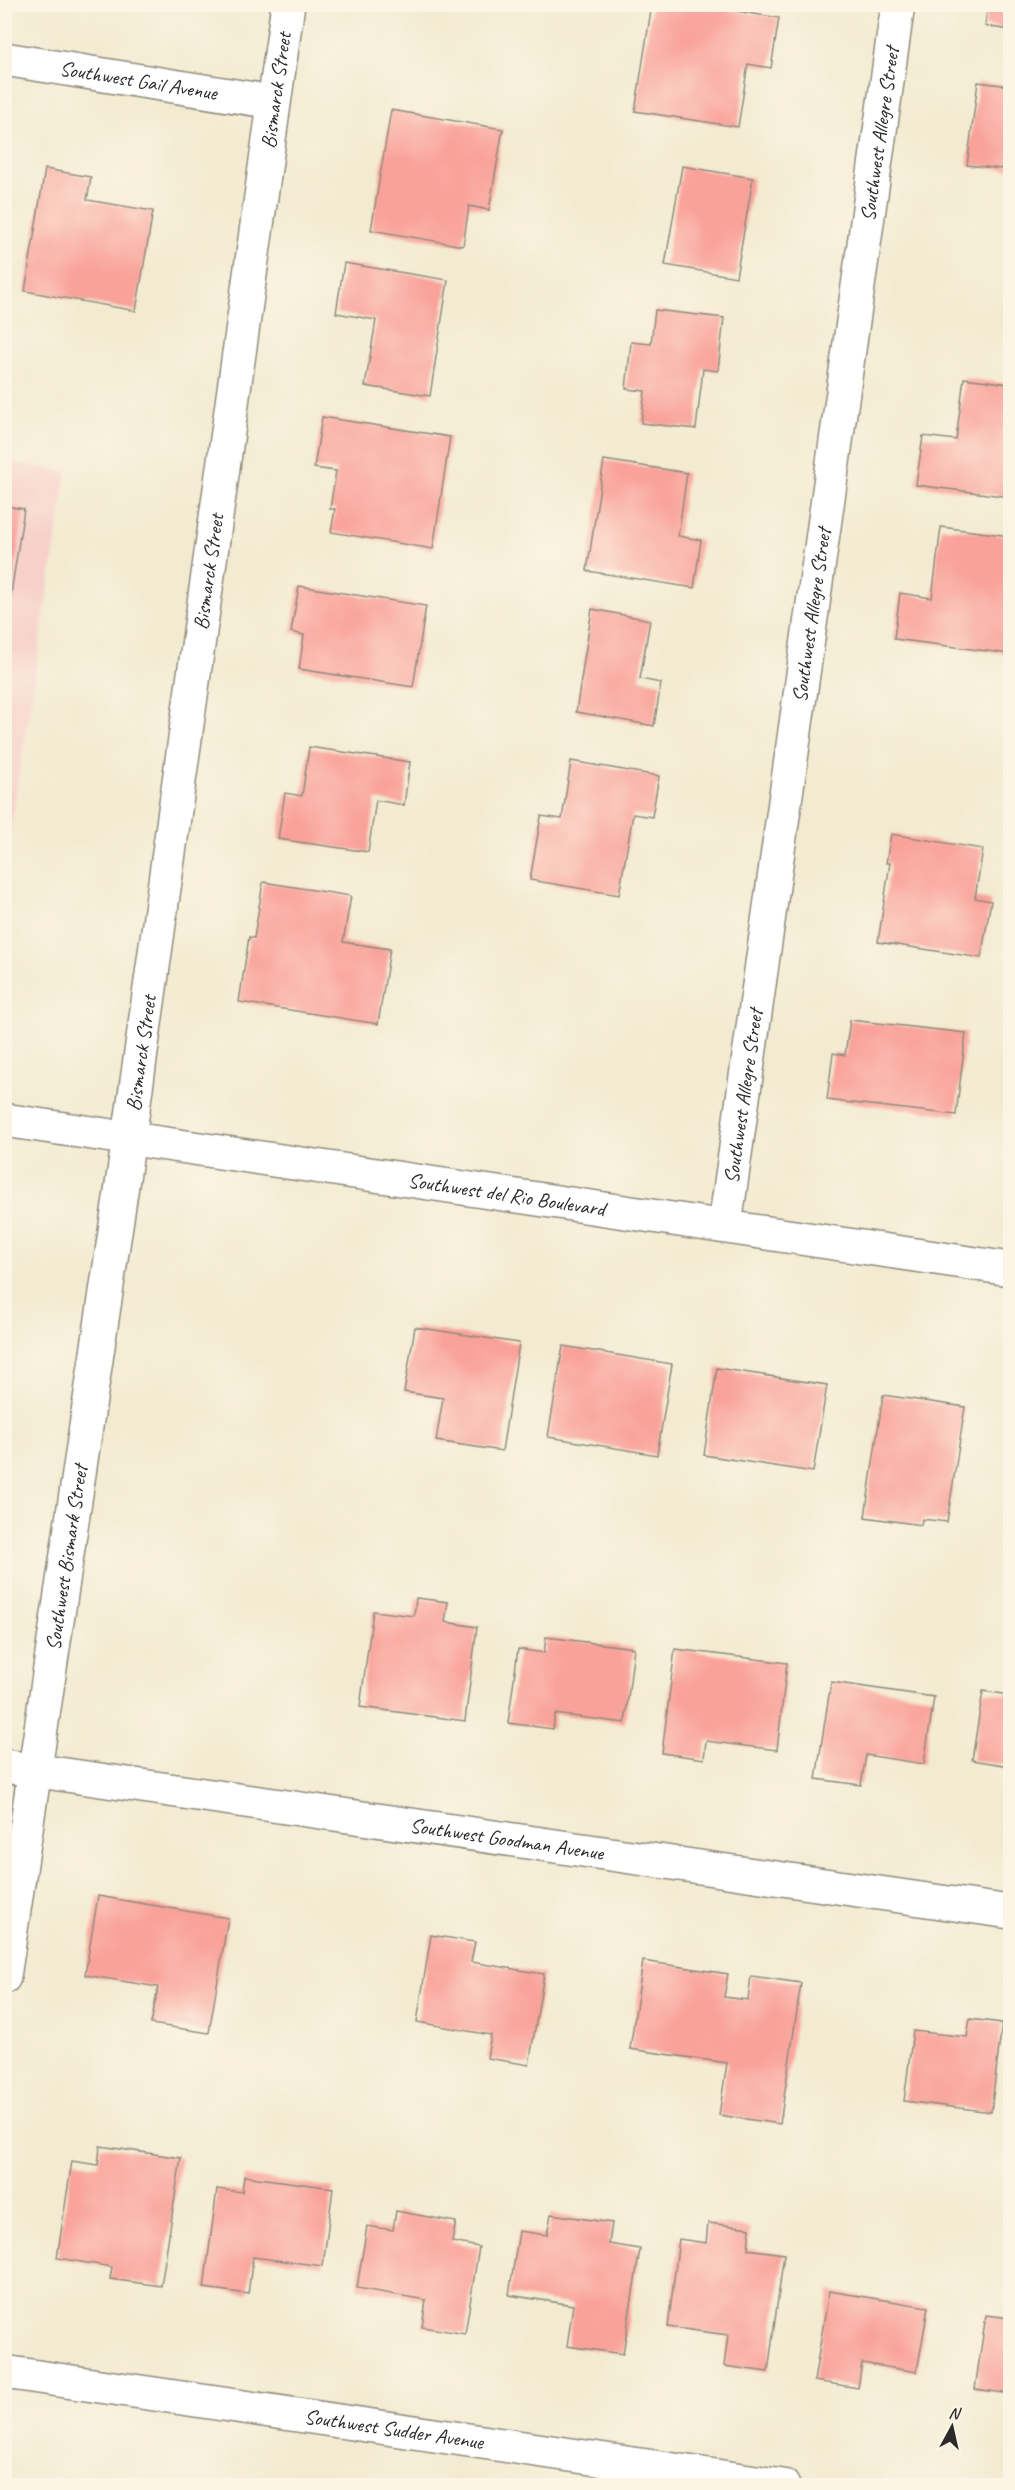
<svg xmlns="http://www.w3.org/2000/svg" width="1015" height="2490" font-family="Caveat,sans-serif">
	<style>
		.built { fill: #f7d0ca }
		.building { fill: #f9a29a }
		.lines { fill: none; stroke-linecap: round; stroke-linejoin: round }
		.street-casing { stroke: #8f8b7e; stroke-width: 36 }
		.secondary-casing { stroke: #8f8b7e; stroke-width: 36 }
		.street { stroke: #fff; stroke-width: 33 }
		.secondary { stroke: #fff; stroke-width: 33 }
		.labels { text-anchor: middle; stroke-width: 4.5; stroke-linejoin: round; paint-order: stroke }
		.street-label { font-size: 21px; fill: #2b2b2b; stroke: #fcf5e5 }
	</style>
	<rect width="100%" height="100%" fill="#fcf5e5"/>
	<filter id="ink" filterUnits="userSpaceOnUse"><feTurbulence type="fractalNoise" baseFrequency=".0167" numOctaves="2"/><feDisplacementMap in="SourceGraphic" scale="12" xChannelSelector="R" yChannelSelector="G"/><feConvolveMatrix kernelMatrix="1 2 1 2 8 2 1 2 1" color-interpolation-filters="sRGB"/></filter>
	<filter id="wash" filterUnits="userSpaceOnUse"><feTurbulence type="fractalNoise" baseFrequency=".008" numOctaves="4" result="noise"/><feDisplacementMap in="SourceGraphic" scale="24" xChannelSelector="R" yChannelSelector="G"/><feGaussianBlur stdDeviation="1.35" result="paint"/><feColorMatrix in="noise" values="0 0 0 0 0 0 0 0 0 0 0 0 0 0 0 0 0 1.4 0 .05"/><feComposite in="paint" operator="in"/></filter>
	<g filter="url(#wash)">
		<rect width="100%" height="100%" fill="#f3ebd1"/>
		<path class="built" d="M5 461 67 472 5 863Z"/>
		<g id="blocks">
			<g class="building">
				<path d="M652 4H694L779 18 771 68 748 64 738 127 635 111Z"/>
				<path d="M988 4H1010V30L985 26Z"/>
				<path d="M978 82 1010 86V170L967 165Z"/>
				<path d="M391 110 503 129 489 210 469 206 463 246 371 230Z"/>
				<path d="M682 166 753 178 736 277 665 265Z"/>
				<path d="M45 169 91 177 87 200 153 211 136 311 25 291Z"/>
				<path d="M344 263 448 280 430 396 365 386 376 320 336 313Z"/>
				<path d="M655 310 724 318 718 371 703 369 696 429 641 423 645 391 626 389 631 342 651 344Z"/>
				<path d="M964 378 1010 384V497L916 485 923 436 956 440Z"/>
				<path d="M322 417 450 437 433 549 331 532 335 509H330L336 471 314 468Z"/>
				<path d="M604 460 687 473 678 536 701 540 694 588 587 571Z"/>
				<path d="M4 506 24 509 6 626H4Z"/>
				<path d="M941 527 1010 536V654L894 639 900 593 932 598Z"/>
				<path d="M299 586 426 606 413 687 299 669 304 635 291 632Z"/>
				<path d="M592 609 650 620 640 679 661 683 654 726 576 712Z"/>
				<path d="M309 747 410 762 404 805 376 800 368 852 278 839 285 793 302 796Z"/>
				<path d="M571 761 659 776 652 817 633 814 619 895 530 880 541 816 562 819Z"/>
				<path d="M891 834 983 849 975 898 991 901 981 958 878 942 890 863H886Z"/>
				<path d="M263 882 351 896 343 942 390 949 378 1024 239 1002 249 937 254 938Z"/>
				<path d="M850 1020 966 1033 956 1115 827 1100 833 1053 845 1055Z"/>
				<path d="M415 1327 519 1343 502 1451 436 1441 443 1398 404 1392Z"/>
				<path d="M563 1346 672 1364 657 1455 548 1437Z"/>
				<path d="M717 1368 827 1385 813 1472 704 1455Z"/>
				<path d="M883 1395 965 1407 947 1522 922 1519 921 1525 865 1517Z"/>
				<path d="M416 1598 448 1602 445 1622 477 1627 465 1721 360 1707 373 1611 414 1616Z"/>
				<path d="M546 1637 634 1648 625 1723 555 1714 553 1729 508 1723 518 1649 544 1653Z"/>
				<path d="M675 1649 787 1663 777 1750 706 1741 704 1759 662 1753Z"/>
				<path d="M831 1682 934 1697 924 1764 866 1755 861 1785 816 1779Z"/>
				<path d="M983 1691 1010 1695V1766L972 1760Z"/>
				<path d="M98 1896 228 1918 209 2033 151 2024 158 1987 85 1975Z"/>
				<path d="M431 1935 475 1942 471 1962 544 1974 529 2065 487 2058 491 2035 417 2022Z"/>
				<path d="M643 1961 728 1974 724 1997 748 2000 751 1976 801 1983 780 2124 719 2115 727 2063 630 2049Z"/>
				<path d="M970 2019 1002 2023 991 2112 904 2101 913 2031 967 2037Z"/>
				<path d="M100 2146 181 2158 161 2286 110 2279 112 2267 57 2258 72 2161 98 2165Z"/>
				<path d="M244 2176 333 2188 323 2266 253 2257 248 2294 204 2288 217 2189 242 2192Z"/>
				<path d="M396 2211 456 2222 452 2242 479 2247 465 2334 422 2327 426 2300 357 2288 367 2226 393 2230Z"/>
				<path d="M551 2214 612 2223 609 2244 640 2249 623 2354 567 2346 573 2305 509 2295 519 2231 547 2235Z"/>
				<path d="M708 2223 750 2228 748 2249 784 2254 768 2372 724 2366 728 2335 668 2327 679 2239 706 2243Z"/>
				<path d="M829 2291 928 2307 917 2372 862 2363 858 2388 814 2381Z"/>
				<path d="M986 2315 1010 2318V2394L975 2389Z"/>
			</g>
		</g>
	</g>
	<g filter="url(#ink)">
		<use href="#blocks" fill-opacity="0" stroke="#8f8b7e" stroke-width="1.5"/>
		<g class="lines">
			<defs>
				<g id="street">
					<path id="s1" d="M4 59 273 102"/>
					<path id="s2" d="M725 1225 898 4"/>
					<path id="s3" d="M4 1766 1010 1912"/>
					<path id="s4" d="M4 1977 129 1138 288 4"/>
					<path id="s5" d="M4 2372 783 2486"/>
				</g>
				<g id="secondary">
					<path id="s6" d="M4 1120 1010 1269"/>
				</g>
			</defs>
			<use href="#street" class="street-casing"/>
			<use href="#secondary" class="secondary-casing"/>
			<use href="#street" class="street"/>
			<use href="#secondary" class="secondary"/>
		</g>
	</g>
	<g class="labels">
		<g class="street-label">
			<text dy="7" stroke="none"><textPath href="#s1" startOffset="136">Southwest Gail Avenue</textPath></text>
			<text dy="7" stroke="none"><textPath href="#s4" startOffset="1906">Bismarck Street</textPath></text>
			<text dy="7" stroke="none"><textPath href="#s2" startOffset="1102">Southwest Allegre Street</textPath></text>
			<text dy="7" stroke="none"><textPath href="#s4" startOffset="1420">Bismarck Street</textPath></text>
			<text dy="7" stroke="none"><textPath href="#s2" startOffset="616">Southwest Allegre Street</textPath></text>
			<text dy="7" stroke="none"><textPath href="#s4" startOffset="934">Bismarck Street</textPath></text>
			<text dy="7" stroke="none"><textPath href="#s2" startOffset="130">Southwest Allegre Street</textPath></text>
			<text dy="7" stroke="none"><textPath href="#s6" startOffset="508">Southwest del Rio Boulevard</textPath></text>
			<text dy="7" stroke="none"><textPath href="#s4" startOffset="424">Southwest Bismark Street</textPath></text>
			<text dy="7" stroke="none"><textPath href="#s3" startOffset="508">Southwest Goodman Avenue</textPath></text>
			<text dy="7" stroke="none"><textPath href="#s5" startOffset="394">Southwest Sudder Avenue</textPath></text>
		</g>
	</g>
	<rect width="1015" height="2490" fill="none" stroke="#fcf5e5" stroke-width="24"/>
	<g transform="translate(952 2427) rotate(8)" stroke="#fcf5e5" stroke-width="4.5" paint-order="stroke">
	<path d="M0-4.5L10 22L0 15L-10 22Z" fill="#2b2b2b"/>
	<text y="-9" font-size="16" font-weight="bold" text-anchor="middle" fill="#2b2b2b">N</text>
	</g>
</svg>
